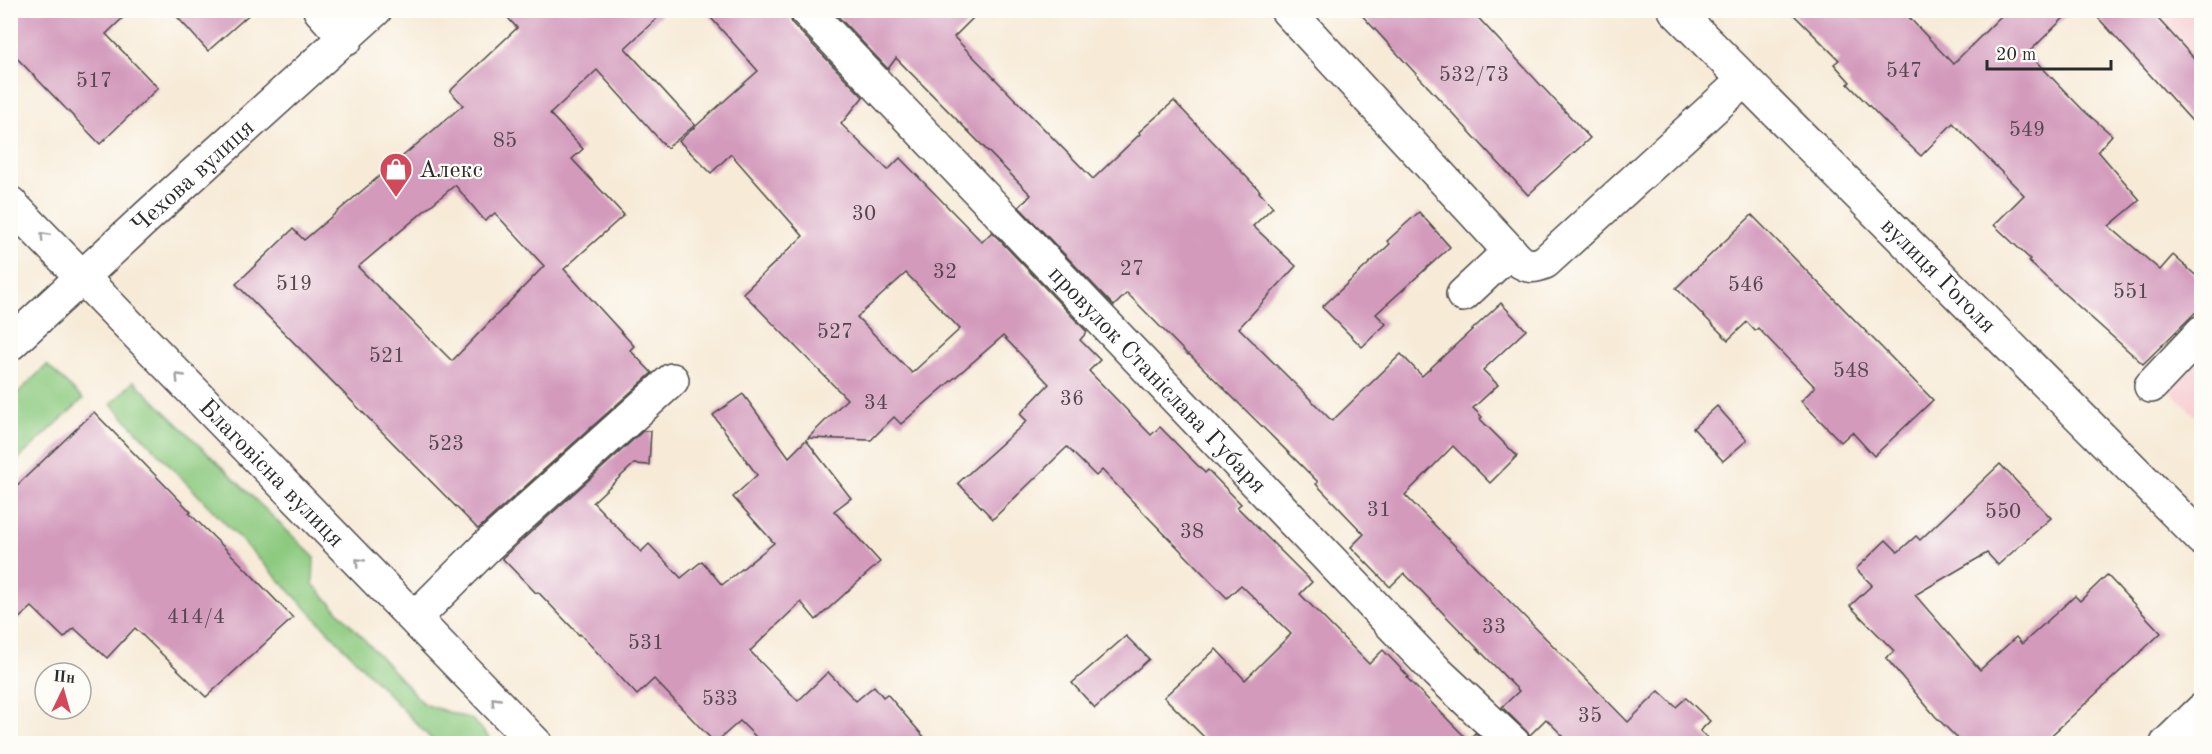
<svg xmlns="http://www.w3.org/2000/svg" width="2212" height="754" font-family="'Old Standard TT',serif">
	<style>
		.built { fill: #f7cfd3 }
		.green { fill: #8dca80; stroke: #5c7a56; stroke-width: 1.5 }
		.building { fill: #d39abc; fill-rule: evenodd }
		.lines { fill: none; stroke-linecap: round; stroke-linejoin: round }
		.minor-casing { stroke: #4a4845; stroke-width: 36 }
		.major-casing { stroke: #4a4845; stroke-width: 36 }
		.minor { stroke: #fff; stroke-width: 33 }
		.major { stroke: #fff; stroke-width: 33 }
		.oneway { stroke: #a0a0a0 }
		.labels { text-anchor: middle; stroke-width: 4.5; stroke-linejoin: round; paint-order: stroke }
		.number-label { font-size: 21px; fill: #55474f }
		.poi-label { font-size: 24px; fill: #2b2b2b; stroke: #fdfcf7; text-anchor: start }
		.street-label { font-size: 24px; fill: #2b2b2b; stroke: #fdfcf7 }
	</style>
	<rect width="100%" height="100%" fill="#fdfcf7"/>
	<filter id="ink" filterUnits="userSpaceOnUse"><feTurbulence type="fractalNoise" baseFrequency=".0167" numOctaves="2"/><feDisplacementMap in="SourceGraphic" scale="12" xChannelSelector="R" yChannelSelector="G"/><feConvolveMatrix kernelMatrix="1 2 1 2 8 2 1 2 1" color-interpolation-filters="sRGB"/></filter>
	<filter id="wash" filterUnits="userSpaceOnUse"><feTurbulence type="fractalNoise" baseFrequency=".008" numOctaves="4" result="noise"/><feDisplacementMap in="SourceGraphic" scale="24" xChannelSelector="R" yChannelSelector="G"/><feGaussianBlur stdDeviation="1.35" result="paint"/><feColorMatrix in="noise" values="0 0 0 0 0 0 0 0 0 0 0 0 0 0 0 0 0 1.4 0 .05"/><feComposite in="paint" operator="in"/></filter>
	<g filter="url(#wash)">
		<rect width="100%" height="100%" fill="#f7ebd8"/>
		<g class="built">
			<path d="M2091 11H2201L2200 131V130Z"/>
			<path d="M2201 315V422L2147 368Z"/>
		</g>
		<g class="green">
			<path d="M47 365 83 399 11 466V399Z"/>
			<path d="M134 381 314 557 313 584 424 704 473 720 494 743H435L111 404Z"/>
		</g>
		<g id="blocks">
			<g class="building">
				<path d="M10 10H131L106 34 158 88 100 144 10 51Z"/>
				<path d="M171 10H254L208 51Z"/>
				<path d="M501 10H666L625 48 695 125 667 148 597 70 550 114 583 149 572 159 624 215 564 269 634 346 630 350 652 373 478 529 236 284 293 229 304 240 463 105 450 91 517 28ZM455 185 485 221 495 213 544 266 452 361 358 267Z"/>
				<path d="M704 10H788L792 23 863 97 841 124 888 170 900 158 982 242 992 232 1087 332 1080 340 1100 360 1089 371 1151 435 1160 427 1205 473 1208 470 1241 504 1237 507 1312 582 1300 594 1369 664 1383 650 1409 677 1407 678 1468 740 1475 733 1486 744H1211L1164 697 1216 649 1245 680 1291 634 1241 585 1227 598 1102 470 1096 476 1067 447 993 519 958 483 1027 421 1020 414 1049 384 1003 336 901 424 894 417 871 440 808 438 847 399 743 293 803 236 731 154 711 173 679 141 758 71ZM906 273 960 329 912 373 857 317Z"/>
				<path d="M832 10H981L954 37 1093 179 1140 134 1139 132 1174 101 1260 191 1259 192 1273 207 1253 226 1296 266 1239 328 1332 421 1401 354 1422 376 1501 303 1526 330 1483 370 1498 385 1473 408 1482 417 1480 419 1517 456 1490 483 1453 446 1405 495 1628 722 1659 691 1676 707 1686 698 1710 721 1700 731 1714 744H1571L1546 719 1530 735 1502 707 1519 691 1404 573 1390 587 1351 547 1364 534 1316 484 1318 482 1189 354 1188 355 1127 293 1114 306 1019 207 1031 195 896 58 888 69Z"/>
				<path d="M1357 10H1471L1590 138 1528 195Z"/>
				<path d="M1789 10H1902L1953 64 2007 10H2072L2028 53 2083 110 2112 135 2098 151 2140 200 2109 226 2160 270 2173 255 2202 281V306L2143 364 2028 261 2030 259 1994 225 2024 195 1953 123 1921 156 1888 125 1848 84 1850 82 1834 64 1839 60Z"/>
				<path d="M2091 10H2150L2202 67V132Z"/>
				<path d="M1419 212 1450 247 1376 314 1386 324 1362 347 1322 307 1390 244 1387 241Z"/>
				<path d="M1752 215 1933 400 1874 456 1852 432 1841 442 1801 401 1815 387 1758 328 1755 331 1747 322 1728 340 1676 288Z"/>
				<path d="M743 394 789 457 806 440 851 498 834 511 880 562 816 620 801 602 750 651 798 701 828 672 856 701 874 686 883 697 887 694 930 744H763L740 721 715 743 654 679 637 695 580 634 579 635 538 592 536 593 502 558 643 431H651L649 465 634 464 593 502 641 552 649 544 681 578 702 561 722 585 774 543 733 497 757 475 713 415Z"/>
				<path d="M1717 406 1747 440 1723 461 1693 428Z"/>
				<path d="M94 412 191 512 189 513 236 559 293 618 206 697 135 628 107 658 74 628 64 638 32 607 10 626V492Z"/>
				<path d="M2000 464 2051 518 1998 565 1987 553 1915 595 1980 670 2016 637 2022 644 2075 596 2080 601 2107 575 2161 633 2042 744H1963L1935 716 1886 658 1894 651 1850 606 1872 585 1856 569 1886 540 1898 552 1916 536 1920 540Z"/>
				<path d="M1126 636 1149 659 1095 708 1072 683Z"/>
			</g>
		</g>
	</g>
	<g filter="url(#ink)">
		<use href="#blocks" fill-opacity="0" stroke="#4a4845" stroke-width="1.5"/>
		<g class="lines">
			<defs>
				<g id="minor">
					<path d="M320 10 346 39"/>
					<path id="s1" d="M806 10 1438 673 1514 744"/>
					<path d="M1287 10 1518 260C1528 267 1534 267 1545 262L1743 81"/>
					<path id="s2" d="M1675 10 2202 539"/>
					<path d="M1463 295 1510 251"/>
					<path id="s3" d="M10 344 150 214 375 10"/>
					<path d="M2151 386 2202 332"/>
					<path d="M415 618 486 547 672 380"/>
					<path d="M2167 744 2202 710"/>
				</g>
				<g id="major">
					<path id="s4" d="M10 203 536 744"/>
				</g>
			</defs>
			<use href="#minor" class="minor-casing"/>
			<use href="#major" class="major-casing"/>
			<use href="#minor" class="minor"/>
			<use href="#major" class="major"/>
		</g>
		<defs><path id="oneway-chevron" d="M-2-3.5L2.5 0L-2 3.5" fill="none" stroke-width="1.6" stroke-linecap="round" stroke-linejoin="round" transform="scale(1.5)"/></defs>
		<g class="oneway">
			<use href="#oneway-chevron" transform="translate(44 236) rotate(-134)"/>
			<use href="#oneway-chevron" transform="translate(179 377) rotate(-134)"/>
			<use href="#oneway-chevron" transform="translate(359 562) rotate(-134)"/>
			<use href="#oneway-chevron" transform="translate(495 701) rotate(-134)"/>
		</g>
	</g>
	<defs>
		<symbol id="shop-pin" viewBox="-11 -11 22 30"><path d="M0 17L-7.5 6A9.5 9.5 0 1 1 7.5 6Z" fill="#d1495b" stroke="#fdfcf7"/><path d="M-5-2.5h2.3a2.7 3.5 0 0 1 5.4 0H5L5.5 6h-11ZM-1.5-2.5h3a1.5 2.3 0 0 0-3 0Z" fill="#fff"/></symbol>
	</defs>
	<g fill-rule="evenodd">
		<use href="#shop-pin" x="377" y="150" width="38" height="52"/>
	</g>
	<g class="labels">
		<g class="number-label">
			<text x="1904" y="77">547</text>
			<text x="1474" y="81">532/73</text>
			<text x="94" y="87">517</text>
			<text x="2027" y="136">549</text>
			<text x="505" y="147">85</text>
			<text x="864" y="220">30</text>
			<text x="1132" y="275">27</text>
			<text x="945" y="278">32</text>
			<text x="294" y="290">519</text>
			<text x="1746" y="291">546</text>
			<text x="2131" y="298">551</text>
			<text x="835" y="338">527</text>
			<text x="387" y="362">521</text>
			<text x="1851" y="377">548</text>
			<text x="1072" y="405">36</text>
			<text x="876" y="409">34</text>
			<text x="446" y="450">523</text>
			<text x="1379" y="516">31</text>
			<text x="2003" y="518">550</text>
			<text x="1192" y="538">38</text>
			<text x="196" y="623">414/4</text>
			<text x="1494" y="633">33</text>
			<text x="646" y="649">531</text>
			<text x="720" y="705">533</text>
			<text x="1590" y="722">35</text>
		</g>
		<g class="poi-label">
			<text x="419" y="177">Алекс</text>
		</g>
		<g class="street-label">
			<text dy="8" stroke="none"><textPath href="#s3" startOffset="248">Чехова вулиця</textPath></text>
			<text dy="8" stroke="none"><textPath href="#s2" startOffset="374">вулиця Гоголя</textPath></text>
			<text dy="8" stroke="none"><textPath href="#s1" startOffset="510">провулок Станіслава Губаря</textPath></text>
			<text dy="8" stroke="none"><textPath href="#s4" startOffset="376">Благовісна вулиця</textPath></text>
		</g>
	</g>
	<rect width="2212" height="754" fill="none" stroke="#fdfcf7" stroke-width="36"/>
	<g transform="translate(63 691) rotate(5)"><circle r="28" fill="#fdfcf7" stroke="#a9a8a5" stroke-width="1.5"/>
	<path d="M0-4.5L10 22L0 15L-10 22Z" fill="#d1495b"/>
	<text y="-9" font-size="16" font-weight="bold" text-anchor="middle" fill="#2b2b2b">Пн</text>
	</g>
	<path d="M1987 60v9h124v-9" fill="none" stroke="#2b2b2b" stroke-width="3"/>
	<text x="1996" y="60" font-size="18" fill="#2b2b2b" stroke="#fdfcf7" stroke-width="4.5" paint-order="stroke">20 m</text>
</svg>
